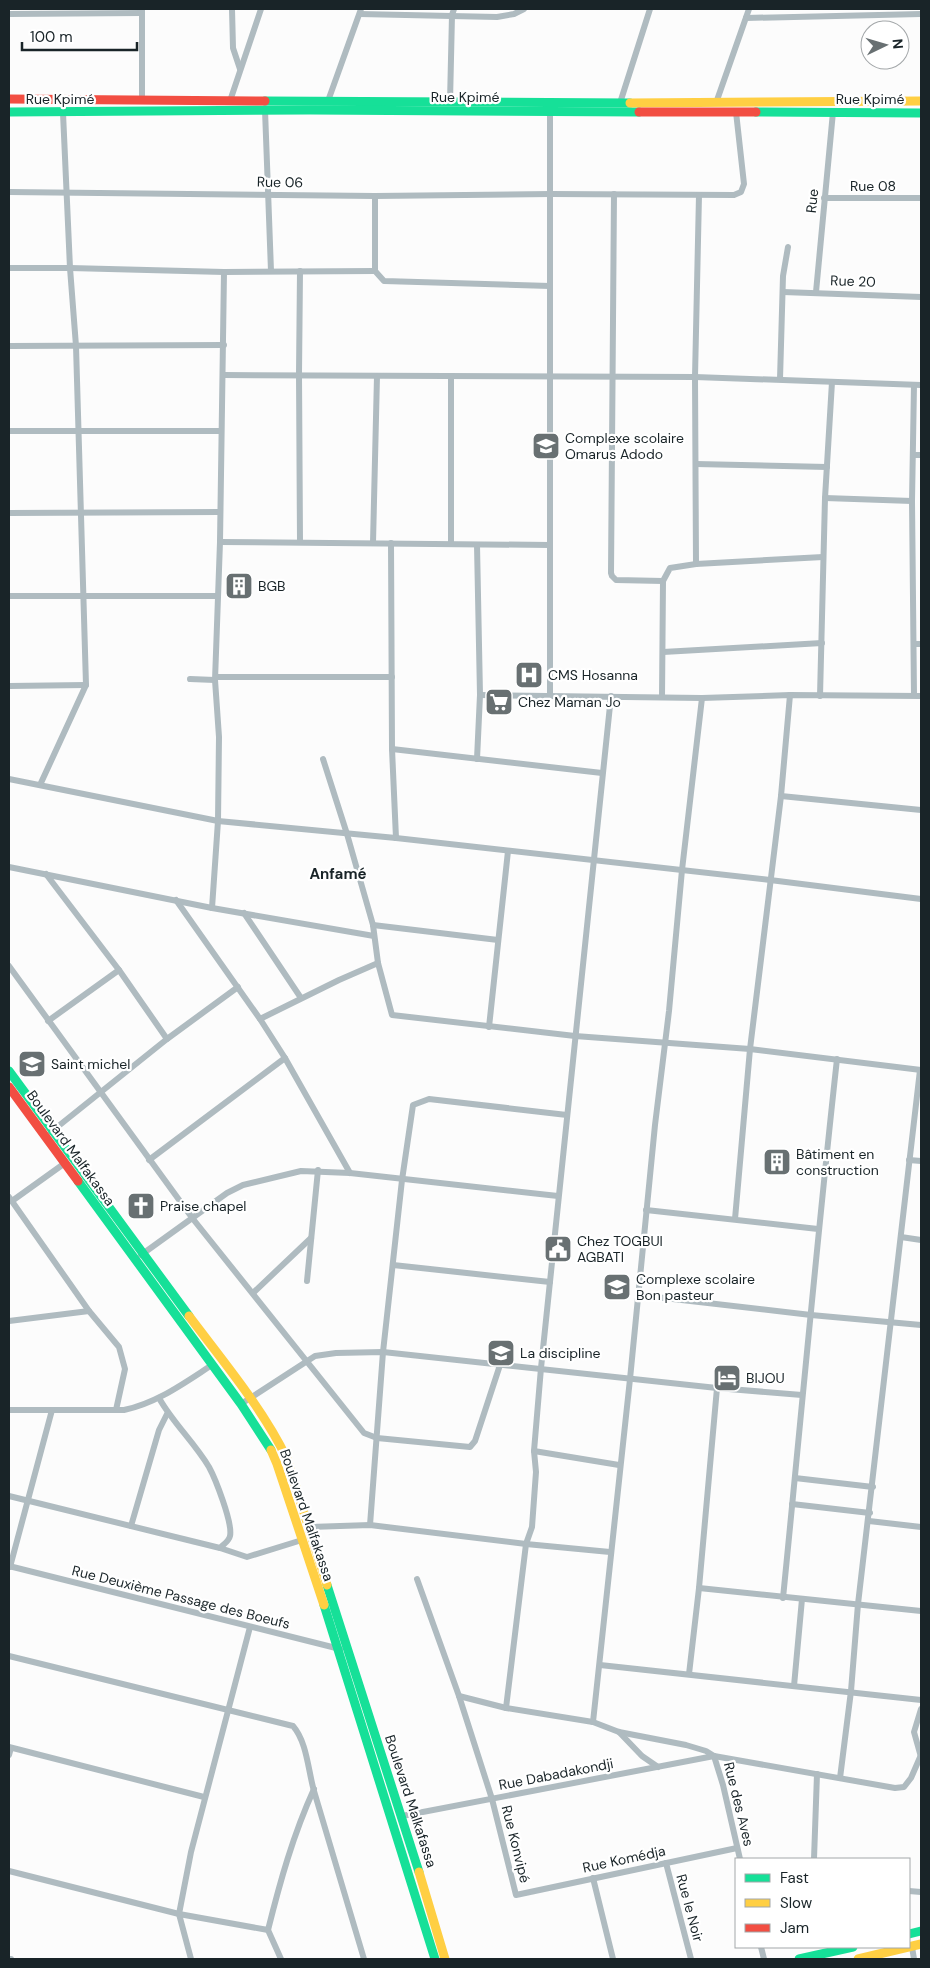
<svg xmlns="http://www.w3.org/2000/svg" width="930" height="1968" font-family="'DM Sans',sans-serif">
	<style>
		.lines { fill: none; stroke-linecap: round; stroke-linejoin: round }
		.street { stroke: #afbbc0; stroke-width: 6 }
		.fast { stroke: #16e098; stroke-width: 9 }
		.slow { stroke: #ffcf43; stroke-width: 9 }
		.jam { stroke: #f24e42; stroke-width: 9 }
		.labels { text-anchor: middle; stroke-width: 4.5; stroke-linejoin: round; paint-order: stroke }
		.street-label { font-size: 14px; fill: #192428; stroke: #fff }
		.poi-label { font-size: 14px; fill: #192428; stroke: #fff; text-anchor: start }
		.neighbourhood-label { font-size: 15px; font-weight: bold; fill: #192428; stroke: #fff }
	</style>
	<rect width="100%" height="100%" fill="#fcfcfc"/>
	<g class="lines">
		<g class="street">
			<path d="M232 9 233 48 240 69"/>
			<path d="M9 14 142 13"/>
			<path d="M360 14 497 17 514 14 524 9"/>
			<path d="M746 18 921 14"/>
			<path d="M142 100V9"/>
			<path d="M230 101 261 9"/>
			<path d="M328 101 361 9"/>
			<path d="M450 102 452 15 454 9"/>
			<path d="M620 103 650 9"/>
			<path d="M716 103 749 9"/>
			<path d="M265 110 271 271"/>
			<path d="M9 192 375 196 551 194 734 195 741 192 744 184 736 112"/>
			<path d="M614 194 611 573 612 576 616 580 663 581"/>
			<path d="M375 196V271L384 281 550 286"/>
			<path d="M824 198H921"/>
			<path d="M9 268H70L224 272 375 271"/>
			<path d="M783 292 921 297"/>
			<path d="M816 292 833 112"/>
			<path d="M9 346 224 345"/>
			<path d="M223 375 695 377 921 385"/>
			<path d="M451 376V544"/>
			<path d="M780 379 783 276 788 247"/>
			<path d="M9 431H221"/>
			<path d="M913 455H921"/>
			<path d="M696 464 827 467"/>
			<path d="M825 498 912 501"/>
			<path d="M9 513 220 512"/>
			<path d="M220 542 550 545"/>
			<path d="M300 542 299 374 300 271"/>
			<path d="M373 543 377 376"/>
			<path d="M391 543 392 749 396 838"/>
			<path d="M477 545 480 695 477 759"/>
			<path d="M696 564 695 377 699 195"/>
			<path d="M9 596H217"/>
			<path d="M914 644H921"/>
			<path d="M663 652 822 643"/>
			<path d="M216 677H392"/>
			<path d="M190 679 215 680"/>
			<path d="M9 686 86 685"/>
			<path d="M550 694V111"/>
			<path d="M480 695 702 698 790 695 921 696"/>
			<path d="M914 695 912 501 914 385"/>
			<path d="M820 696 825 498 832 382"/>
			<path d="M662 697 663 581 670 568 696 564 823 557"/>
			<path d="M392 749 602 773"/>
			<path d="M323 759 347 834 373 925 378 963 392 1015 575 1036 750 1049 921 1070"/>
			<path d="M9 779 218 821 396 838 770 880 921 899"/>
			<path d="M40 785 86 685 76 346 70 268 63 113"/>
			<path d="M781 796 921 810"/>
			<path d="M9 867 212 908 374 936"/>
			<path d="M46 874 119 970 167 1039"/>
			<path d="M176 900 260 1019 285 1058 350 1173"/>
			<path d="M212 908 218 821 219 737 215 680 220 542 224 272"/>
			<path d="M244 913 301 998"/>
			<path d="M373 925 498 940"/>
			<path d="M9 966 193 1219 364 1433 377 1438 470 1447 475 1441 500 1365"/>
			<path d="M260 1019 339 980 378 963"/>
			<path d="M48 1021 119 970"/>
			<path d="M489 1027 508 851"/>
			<path d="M51 1132 167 1039 238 987"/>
			<path d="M149 1160 285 1058"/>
			<path d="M909 1160 921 1161"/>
			<path d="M9 1197 89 1311 119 1347 125 1369 116 1410"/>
			<path d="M12 1201 65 1163"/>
			<path d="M646 1210 818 1229"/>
			<path d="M735 1219 750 1049 781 796 790 695"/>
			<path d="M901 1237 921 1240"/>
			<path d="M141 1255 227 1193 243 1185 301 1171 350 1173 558 1196"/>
			<path d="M393 1265 550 1282"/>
			<path d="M307 1281 318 1170"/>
			<path d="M253 1293 311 1238"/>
			<path d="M638 1295 811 1315 921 1325"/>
			<path d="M9 1321 89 1311"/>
			<path d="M241 1404 315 1356 336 1353 383 1352 717 1388 802 1395"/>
			<path d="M9 1410H124C157 1403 184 1383 212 1365"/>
			<path d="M534 1451 619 1465"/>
			<path d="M795 1478 873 1487"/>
			<path d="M9 1496 220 1548C224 1544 229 1541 230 1536 233 1523 215 1478 209 1467 194 1442 173 1423 159 1398"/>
			<path d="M792 1504 870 1513"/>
			<path d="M869 1521 921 1527"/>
			<path d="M370 1525 383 1352 402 1180 413 1105 429 1099 567 1115"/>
			<path d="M131 1526 159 1430 167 1414"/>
			<path d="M310 1527 370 1525 526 1544 610 1552"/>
			<path d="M220 1548 247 1557 302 1540"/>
			<path d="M9 1566 340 1649"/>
			<path d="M10 1567 52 1410"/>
			<path d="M417 1579 459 1696 492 1799 516 1895 737 1848"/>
			<path d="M699 1588 921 1611"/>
			<path d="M783 1598C801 1418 817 1239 837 1059"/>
			<path d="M9 1656 293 1726C307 1742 308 1770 314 1791 331 1847 347 1903 364 1959"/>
			<path d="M600 1665 921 1700"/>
			<path d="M689 1674 699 1588 717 1388"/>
			<path d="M794 1686 802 1599"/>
			<path d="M459 1696 506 1708 593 1722 619 1732 686 1745 706 1751 714 1756 895 1788 904 1787 911 1778 921 1755"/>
			<path d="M506 1708 526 1544 532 1527 536 1472 534 1451 541 1368 611 696"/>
			<path d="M921 1709 914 1732 921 1757"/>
			<path d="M593 1722 630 1379 655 1125 669 1011 682 870 702 698"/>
			<path d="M619 1732 642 1756 658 1767"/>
			<path d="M9 1747 204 1797"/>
			<path d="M9 1755 11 1748"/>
			<path d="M714 1756 723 1785 740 1859"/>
			<path d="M840 1778 851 1691 858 1604 920 1070"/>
			<path d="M402 1816 714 1756"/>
			<path d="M814 1859 817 1774"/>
			<path d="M666 1863 691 1959"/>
			<path d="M9 1871 179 1914 268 1930C280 1882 293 1835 314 1789"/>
			<path d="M593 1878 613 1959"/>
			<path d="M909 1891 921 1892"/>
			<path d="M268 1930 281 1959"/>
			<path d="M761 1947 764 1959"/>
			<path d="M912 1947 914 1959"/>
			<path d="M9 1959H11"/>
			<path d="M191 1959 179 1914 191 1852 250 1627"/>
		</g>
		<g class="fast">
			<path d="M265 101 630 103"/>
			<path d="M9 112 310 110 639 112"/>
			<path d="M756 112 921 113"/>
			<path d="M9 1071 189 1316"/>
			<path d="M78 1181 241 1404 271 1450"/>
			<path d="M327 1585 419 1872"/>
			<path d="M324 1605 435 1959"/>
			<path d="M909 1934 921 1931"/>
			<path d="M799 1959 853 1947"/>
		</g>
		<g class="slow">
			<path d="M630 103 921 101"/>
			<path d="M189 1316C222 1360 264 1410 287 1459L327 1585"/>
			<path d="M271 1450 277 1464 324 1605"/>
			<path d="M419 1872 445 1959"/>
			<path d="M858 1959 921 1944"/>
		</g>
		<g class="jam">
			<path d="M9 99 265 101"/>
			<path d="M639 112H756"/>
			<path d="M9 1087 78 1181"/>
		</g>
	</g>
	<defs>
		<symbol id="school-square" viewBox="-11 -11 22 22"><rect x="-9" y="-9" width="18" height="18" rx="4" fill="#687072" stroke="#fff"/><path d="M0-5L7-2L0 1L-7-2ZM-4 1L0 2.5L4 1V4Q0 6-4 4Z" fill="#fff"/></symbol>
		<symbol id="building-square" viewBox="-11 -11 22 22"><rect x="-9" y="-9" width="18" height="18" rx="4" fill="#687072" stroke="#fff"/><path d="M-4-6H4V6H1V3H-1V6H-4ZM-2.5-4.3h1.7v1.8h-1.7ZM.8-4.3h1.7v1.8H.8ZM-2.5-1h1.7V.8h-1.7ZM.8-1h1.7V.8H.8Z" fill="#fff"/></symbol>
		<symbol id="hospital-square" viewBox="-11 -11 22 22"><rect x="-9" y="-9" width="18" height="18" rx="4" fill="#687072" stroke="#fff"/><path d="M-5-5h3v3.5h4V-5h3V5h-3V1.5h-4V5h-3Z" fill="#fff"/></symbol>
		<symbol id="supermarket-square" viewBox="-11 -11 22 22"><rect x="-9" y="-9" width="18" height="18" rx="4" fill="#687072" stroke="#fff"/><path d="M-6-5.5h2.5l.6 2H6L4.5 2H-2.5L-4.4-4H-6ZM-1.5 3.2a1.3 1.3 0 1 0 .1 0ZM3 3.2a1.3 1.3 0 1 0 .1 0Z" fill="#fff"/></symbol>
		<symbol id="church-square" viewBox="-11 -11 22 22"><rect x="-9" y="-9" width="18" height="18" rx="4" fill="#687072" stroke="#fff"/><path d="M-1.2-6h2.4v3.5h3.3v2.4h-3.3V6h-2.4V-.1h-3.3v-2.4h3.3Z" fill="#fff"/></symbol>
		<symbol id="civic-square" viewBox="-11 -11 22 22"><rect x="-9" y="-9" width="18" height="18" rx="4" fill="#687072" stroke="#fff"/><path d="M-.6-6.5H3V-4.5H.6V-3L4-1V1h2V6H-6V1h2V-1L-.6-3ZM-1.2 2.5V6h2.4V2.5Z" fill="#fff"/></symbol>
		<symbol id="hotel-square" viewBox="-11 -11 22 22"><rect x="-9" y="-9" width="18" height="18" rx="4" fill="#687072" stroke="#fff"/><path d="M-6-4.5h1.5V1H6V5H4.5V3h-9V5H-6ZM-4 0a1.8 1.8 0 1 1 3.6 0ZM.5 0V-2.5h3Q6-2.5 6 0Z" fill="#fff"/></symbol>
	</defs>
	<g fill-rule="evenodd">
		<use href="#school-square" x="530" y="430" width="32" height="32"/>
		<use href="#building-square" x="223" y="570" width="32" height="32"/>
		<use href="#hospital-square" x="513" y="659" width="32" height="32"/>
		<use href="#supermarket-square" x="483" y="686" width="32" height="32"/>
		<use href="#school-square" x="16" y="1048" width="32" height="32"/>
		<use href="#building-square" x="761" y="1146" width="32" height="32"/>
		<use href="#church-square" x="125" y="1190" width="32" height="32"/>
		<use href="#civic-square" x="542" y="1233" width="32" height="32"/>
		<use href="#school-square" x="601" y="1271" width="32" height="32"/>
		<use href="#school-square" x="485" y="1337" width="32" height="32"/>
		<use href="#hotel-square" x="711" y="1362" width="32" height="32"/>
	</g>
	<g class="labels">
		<g class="street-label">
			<text x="465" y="102">Rue Kpimé</text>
			<text x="60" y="104">Rue Kpimé</text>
			<text x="870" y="104">Rue Kpimé</text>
			<text transform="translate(280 182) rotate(1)" y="5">Rue 06</text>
			<text x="873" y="191">Rue 08</text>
			<text transform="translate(812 201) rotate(-84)" y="5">Rue</text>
			<text transform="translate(853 281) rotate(2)" y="5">Rue 20</text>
			<text transform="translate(71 1148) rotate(54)" y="5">Boulevard Malfakassa</text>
			<text transform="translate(307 1515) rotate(71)" y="5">Boulevard Malfakassa</text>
			<text transform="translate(181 1597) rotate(14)" y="5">Rue Deuxième Passage des Boeufs</text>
			<text transform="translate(556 1774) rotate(-11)" y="5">Rue Dabadakondji</text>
			<text transform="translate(411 1801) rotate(72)" y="5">Boulevard Malkafassa</text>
			<text transform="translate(739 1804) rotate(76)" y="5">Rue des Aves</text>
			<text transform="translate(516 1844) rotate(76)" y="5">Rue Konvipé</text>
			<text transform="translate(624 1859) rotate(-12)" y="5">Rue Komédja</text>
			<text transform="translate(690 1908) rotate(75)" y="5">Rue le Noir</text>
		</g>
		<g class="poi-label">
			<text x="565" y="443">Complexe scolaire<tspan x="565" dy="16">Omarus Adodo</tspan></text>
			<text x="258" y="591">BGB</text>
			<text x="548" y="680">CMS Hosanna</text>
			<text x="518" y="707">Chez Maman Jo</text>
			<text x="51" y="1069">Saint michel</text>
			<text x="796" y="1159">Bâtiment en<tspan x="796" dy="16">construction</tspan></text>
			<text x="160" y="1211">Praise chapel</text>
			<text x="577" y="1246">Chez TOGBUI<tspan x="577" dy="16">AGBATI</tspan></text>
			<text x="636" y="1284">Complexe scolaire<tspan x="636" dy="16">Bon pasteur</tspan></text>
			<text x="520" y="1358">La discipline</text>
			<text x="746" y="1383">BIJOU</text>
		</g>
		<g class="neighbourhood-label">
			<text x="338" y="879">Anfamé</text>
		</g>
	</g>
	<rect width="930" height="1968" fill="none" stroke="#192428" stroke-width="20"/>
	<rect x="735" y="1858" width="175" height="90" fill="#ffffff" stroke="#a3a7a9"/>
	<rect x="745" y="1874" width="25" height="8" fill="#16e098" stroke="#a3a7a9"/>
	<text x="780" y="1883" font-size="15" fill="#192428">Fast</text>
	<rect x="745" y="1899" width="25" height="8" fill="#ffcf43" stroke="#a3a7a9"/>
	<text x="780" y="1908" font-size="15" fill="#192428">Slow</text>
	<rect x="745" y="1924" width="25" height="8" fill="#f24e42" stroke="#a3a7a9"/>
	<text x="780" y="1933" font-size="15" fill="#192428">Jam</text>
	<g transform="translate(885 45) rotate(85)"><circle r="24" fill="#ffffff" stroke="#a3a7a9"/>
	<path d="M0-4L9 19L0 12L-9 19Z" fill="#687072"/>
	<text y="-8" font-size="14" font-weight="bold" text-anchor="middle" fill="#192428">N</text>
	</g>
	<path d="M22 42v8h115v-8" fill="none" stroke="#192428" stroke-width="2.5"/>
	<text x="30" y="42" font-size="15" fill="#192428" stroke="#ffffff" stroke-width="4" paint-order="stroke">100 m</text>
</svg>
